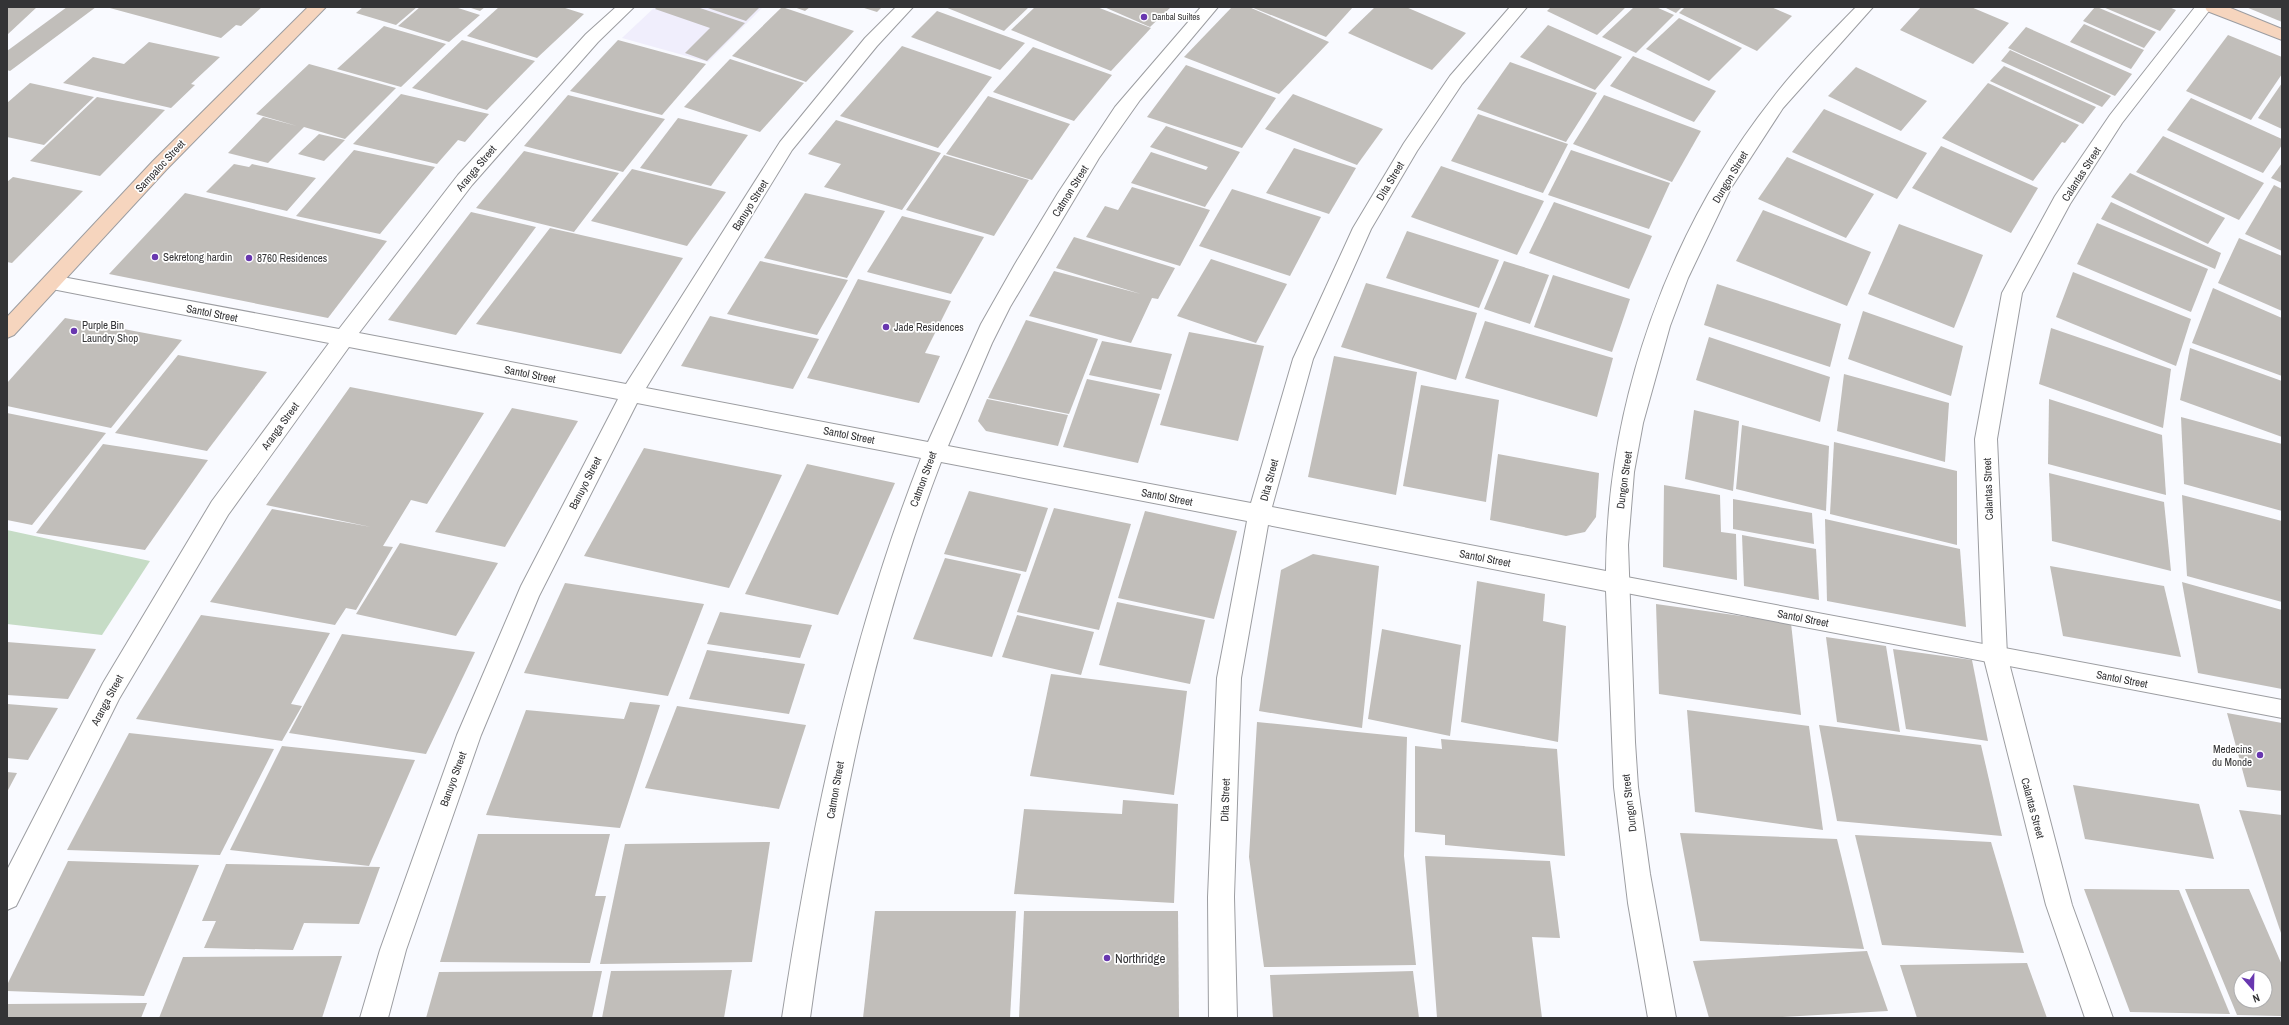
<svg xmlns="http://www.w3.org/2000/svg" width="2289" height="1025" font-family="'Archivo Narrow',sans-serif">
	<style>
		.commercial { fill: #f0eefc }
		.green { fill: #c6dcc6 }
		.building { fill: #c1beba; fill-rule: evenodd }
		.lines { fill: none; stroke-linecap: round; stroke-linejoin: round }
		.lane-casing { stroke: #9c9da1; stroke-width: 2 }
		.street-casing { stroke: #9c9da1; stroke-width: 2 }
		.secondary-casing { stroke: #9c9da1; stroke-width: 2 }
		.lane { fill: #fff; fill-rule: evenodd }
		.street { fill: #fff; fill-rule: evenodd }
		.secondary { fill: #f6d5be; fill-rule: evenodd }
		.poi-dot { fill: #6837af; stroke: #fff; stroke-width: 1.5 }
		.labels { text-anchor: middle; stroke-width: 3.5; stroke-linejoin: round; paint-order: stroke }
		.far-poi-label { font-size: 9px; fill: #343436; stroke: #fff; text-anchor: start }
		.street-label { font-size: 11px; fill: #343436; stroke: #fff }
		.poi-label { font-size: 11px; fill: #343436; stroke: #fff; text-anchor: start }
		.near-poi-label { font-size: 13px; fill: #343436; stroke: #fff; text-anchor: start }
	</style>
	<rect width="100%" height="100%" fill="#f9faff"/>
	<path class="commercial" d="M655 7H763L708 62 622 38Z"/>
	<path class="green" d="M7 530 150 561 102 635 7 624Z"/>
	<g class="building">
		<path d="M7 7H37L7 35Z"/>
		<path d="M67 7H96L10 71 7 70V51Z"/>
		<path d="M106 7H262L241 26 236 25 221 38Z"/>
		<path d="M363 7H417L396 25 356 13Z"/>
		<path d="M420 7H455L480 15 449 42 398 26Z"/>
		<path d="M468 7H485L480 11Z"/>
		<path d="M499 7H562L584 14 537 58 467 36Z"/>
		<path d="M657 7H697L745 23 707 61 685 53 710 28 655 9Z"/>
		<path d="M705 7H760L746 21Z"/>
		<path d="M782 7 854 31 806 82 732 56Z"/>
		<path d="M794 7H810L805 11Z"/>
		<path d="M861 7H882L877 12Z"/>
		<path d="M945 7H1029L1004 31Z"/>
		<path d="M1035 7H1097L1151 28 1111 71 1011 30Z"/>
		<path d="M1104 7H1171L1150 27Z"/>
		<path d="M1232 7H1249L1329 42 1279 94 1184 57Z"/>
		<path d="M1251 7H1353L1326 37Z"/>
		<path d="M1375 7H1406L1466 33 1432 70 1348 33Z"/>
		<path d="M1551 7H1626L1597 35 1547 11Z"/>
		<path d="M1634 7H1656L1674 15 1636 53 1602 37Z"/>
		<path d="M1664 7H1682L1676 13Z"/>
		<path d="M1685 7H1771L1792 16 1757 51 1679 13Z"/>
		<path d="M1921 7H1971L2009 23 1973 64 1900 30Z"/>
		<path d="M2095 7H2097L2156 32 2144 48 2083 21Z"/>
		<path d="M2103 7H2169L2176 10 2160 31Z"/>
		<path d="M2246 7H2282V22Z"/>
		<path d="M937 11 1025 43 1000 70 911 37Z"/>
		<path d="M1679 18 1742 48 1709 81 1646 49Z"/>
		<path d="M2084 24 2144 50 2131 69 2070 42Z"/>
		<path d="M1548 25 1622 57 1595 90 1520 57Z"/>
		<path d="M384 26 446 44 401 87 337 69Z"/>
		<path d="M2026 27 2132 74 2115 96 2008 48Z"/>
		<path d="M2228 35 2282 57V74L2251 120 2186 91Z"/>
		<path d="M462 40 535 61 487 110 412 88Z"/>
		<path d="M618 40 706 64 662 115 570 91Z"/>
		<path d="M149 42 220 57 191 84 195 85 171 108 63 83 93 57 124 64Z"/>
		<path d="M902 46 992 77 938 148 840 116Z"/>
		<path d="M1033 47 1112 75 1074 121 993 92Z"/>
		<path d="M2010 50 2111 96 2102 107 2001 61Z"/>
		<path d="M1633 56 1716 91 1694 122 1610 86Z"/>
		<path d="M730 59 804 83 760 132 684 107Z"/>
		<path d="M1510 62 1597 93 1566 142 1477 109Z"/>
		<path d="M309 64 396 88 345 139 304 127 268 163 228 153 263 117 297 126 256 114Z"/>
		<path d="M1186 65 1276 98 1242 148 1147 117Z"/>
		<path d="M2004 66 2096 107 2083 124 1990 81Z"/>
		<path d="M1856 67 1927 101 1901 131 1828 96Z"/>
		<path d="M30 83 94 97 44 145 7 137V103Z"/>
		<path d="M1988 83 2079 125 2065 143 2062 142 2033 181 1942 138Z"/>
		<path d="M2282 83V129L2258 118Z"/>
		<path d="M401 94 489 114 465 142 458 140 437 164 353 144Z"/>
		<path d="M1293 94 1383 129 1357 165 1265 129Z"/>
		<path d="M568 95 665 119 623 172 524 146Z"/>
		<path d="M1604 95 1701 131 1672 182 1573 144Z"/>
		<path d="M988 96 1070 124 1032 180 946 154Z"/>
		<path d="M97 97 165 110 100 176 30 161Z"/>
		<path d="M2191 98 2282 139V145L2263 173 2167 130Z"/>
		<path d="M1824 109 1927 153 1897 199 1792 152Z"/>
		<path d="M1478 114 1568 144 1543 193 1451 161Z"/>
		<path d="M678 118 748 135 711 186 640 168Z"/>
		<path d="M836 120 941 153 902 210 824 187 841 164 808 154Z"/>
		<path d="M1166 126 1240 152 1205 207 1131 183 1151 152 1206 170 1208 167 1150 147Z"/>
		<path d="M319 134 345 140 324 161 298 154Z"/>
		<path d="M2163 136 2264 183 2239 220 2136 172Z"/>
		<path d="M1941 146 2038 188 2011 233 1912 188Z"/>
		<path d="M1294 148 1356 168 1329 214 1266 193Z"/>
		<path d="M354 150 435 167 380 234 296 216Z"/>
		<path d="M1571 150 1670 183 1649 229 1548 195Z"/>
		<path d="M524 151 619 173 574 232 476 208Z"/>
		<path d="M944 155 1029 180 994 236 906 210Z"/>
		<path d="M1787 157 1874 194 1846 238 1758 199Z"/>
		<path d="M2282 163V183L2271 178Z"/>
		<path d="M234 164 249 167 252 164 316 178 287 211 206 192Z"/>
		<path d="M1441 166 1544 201 1517 255 1411 217Z"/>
		<path d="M632 169 726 192 687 246 591 221Z"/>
		<path d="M2130 173 2225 218 2208 244 2111 197Z"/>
		<path d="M13 177 83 191 12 263 7 262V182Z"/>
		<path d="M2274 185 2282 189V251L2245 234Z"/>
		<path d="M1132 187 1210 210 1180 266 1086 237 1105 206 1118 210Z"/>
		<path d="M1232 189 1321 217 1290 276 1199 246Z"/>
		<path d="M185 193 387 241 328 318 109 274Z"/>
		<path d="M805 193 885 211 847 278 764 258Z"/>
		<path d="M1554 202 1652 236 1629 289 1529 253Z"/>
		<path d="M2111 202 2221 253 2215 269 2101 219Z"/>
		<path d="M1763 210 1871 252 1847 306 1736 261Z"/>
		<path d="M471 212 536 227 456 335 388 320Z"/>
		<path d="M902 216 984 237 951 294 867 272Z"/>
		<path d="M2097 223 2208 269 2191 312 2077 264Z"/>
		<path d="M1899 224 1983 255 1954 328 1868 294Z"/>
		<path d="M550 228 683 258 621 354 476 324Z"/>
		<path d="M1407 231 1499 260 1479 308 1386 278Z"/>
		<path d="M1074 237 1175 268 1158 299 1152 298 1131 343 1029 316 1054 271 1141 294 1056 268Z"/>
		<path d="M2239 238 2282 256V311L2218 283Z"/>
		<path d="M1211 259 1287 284 1256 343 1177 316Z"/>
		<path d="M760 261 848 280 817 335 727 314Z"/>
		<path d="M1504 261 1549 275 1530 324 1484 309Z"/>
		<path d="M2073 272 2191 319 2176 366 2056 317Z"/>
		<path d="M1553 275 1630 299 1612 352 1534 327Z"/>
		<path d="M858 279 951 301 925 353 940 356 919 403 807 378Z"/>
		<path d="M1366 283 1477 313 1456 380 1341 347Z"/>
		<path d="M1717 284 1841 324 1830 367 1704 325Z"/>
		<path d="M2213 288 2282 318V376L2192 343Z"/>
		<path d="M1863 311 1963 346 1951 396 1848 359Z"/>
		<path d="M710 316 819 339 793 389 681 366Z"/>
		<path d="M65 318 182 340 111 428 7 406V383Z"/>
		<path d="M1026 320 1098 339 1069 414 988 398Z"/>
		<path d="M1485 321 1613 358 1597 417 1465 378Z"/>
		<path d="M2051 328 2171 369 2163 428 2039 384Z"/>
		<path d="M1189 332 1264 346 1238 441 1160 425Z"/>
		<path d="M1709 337 1830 377 1820 422 1696 380Z"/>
		<path d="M1102 341 1172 354 1161 390 1089 375Z"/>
		<path d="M2190 348 2282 381V437L2180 400Z"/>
		<path d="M178 355 267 372 207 451 115 433Z"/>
		<path d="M1334 356 1417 372 1396 495 1308 477Z"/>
		<path d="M1844 374 1949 403 1945 462 1837 431Z"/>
		<path d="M1087 379 1160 394 1138 463 1063 447Z"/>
		<path d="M1421 385 1499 400 1486 502 1403 486Z"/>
		<path d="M350 387 484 413 427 504 411 500 383 546 393 547 356 610 346 608 335 625 210 602 272 509 371 527 266 505Z"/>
		<path d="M987 399 1068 415 1058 446 986 431 978 421Z"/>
		<path d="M2049 399 2162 435 2166 495 2048 464Z"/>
		<path d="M512 408 578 421 505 547 435 532Z"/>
		<path d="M1694 410 1739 421 1733 491 1685 479Z"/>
		<path d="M7 413 106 433 32 525 7 520Z"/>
		<path d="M2181 417 2282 444V511L2184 484Z"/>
		<path d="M1742 425 1829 446 1826 511 1736 489Z"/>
		<path d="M1834 442 1957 471V545L1830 514Z"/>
		<path d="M103 444 208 460 145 550 36 533Z"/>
		<path d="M644 448 782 475 729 588 584 556Z"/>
		<path d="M1498 454 1599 473 1596 517 1585 532 1566 536 1490 520Z"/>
		<path d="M807 464 895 483 838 615 745 594Z"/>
		<path d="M2049 473 2164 502 2171 571 2052 541Z"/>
		<path d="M1664 485 1720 495 1721 532 1736 534 1737 580 1663 567Z"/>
		<path d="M969 491 1048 508 1026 572 944 554Z"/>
		<path d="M2182 495 2282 521V602L2187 576Z"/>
		<path d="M1733 499 1812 513 1814 544 1733 529Z"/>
		<path d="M1054 508 1131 524 1099 630 1017 612Z"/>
		<path d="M1145 511 1237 531 1214 619 1118 598Z"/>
		<path d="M1825 519 1960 549 1966 627 1827 601Z"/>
		<path d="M1742 535 1816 549 1819 600 1744 586Z"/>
		<path d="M400 543 498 563 456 636 356 614Z"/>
		<path d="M1313 554 1379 566 1362 728 1259 711 1281 570Z"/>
		<path d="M945 558 1021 574 992 657 913 639Z"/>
		<path d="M2050 566 2164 586 2181 657 2063 636Z"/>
		<path d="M1477 581 1545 594 1543 621 1566 626 1558 742 1461 722Z"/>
		<path d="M2182 582 2282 610V689L2198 673Z"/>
		<path d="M565 583 704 604 668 696 524 673Z"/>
		<path d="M1117 602 1205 620 1190 684 1099 665Z"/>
		<path d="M1656 604 1791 623 1801 715 1659 694Z"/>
		<path d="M720 612 812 625 800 658 707 644Z"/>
		<path d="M201 615 330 633 291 704 302 706 282 741 136 719Z"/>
		<path d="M1017 615 1094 632 1081 675 1002 657Z"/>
		<path d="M1382 629 1461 645 1450 736 1368 719Z"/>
		<path d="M342 634 475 652 426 754 289 733Z"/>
		<path d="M1826 637 1886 646 1900 732 1837 722Z"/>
		<path d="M7 642 96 649 68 699 7 695Z"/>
		<path d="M1893 649 1972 660 1988 741 1906 729Z"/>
		<path d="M707 650 805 664 789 714 689 699Z"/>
		<path d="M1051 674 1187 691 1174 795 1030 776Z"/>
		<path d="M630 702 660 705 620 828 486 815 526 710 624 719Z"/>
		<path d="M7 704 58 708 28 760 7 758Z"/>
		<path d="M677 706 806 725 779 809 645 788Z"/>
		<path d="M1687 710 1809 726 1823 830 1695 812Z"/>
		<path d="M2227 713 2282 723V791L2247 787Z"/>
		<path d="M1257 722 1407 737 1404 856 1416 965 1264 967 1249 857Z"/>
		<path d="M1819 725 1981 745 2002 836 1837 821Z"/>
		<path d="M129 733 274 749 220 855 67 850Z"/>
		<path d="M1441 739 1557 749 1565 856 1445 845V835L1415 832V746L1442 749Z"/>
		<path d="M282 746 415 760 369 866 230 850Z"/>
		<path d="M7 772 17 773 7 792Z"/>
		<path d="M2073 785 2199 804 2214 859 2085 839Z"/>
		<path d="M1123 800 1178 804 1174 903 1014 894 1024 809 1122 814Z"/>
		<path d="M2239 810 2282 815V936Z"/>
		<path d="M1680 833 1837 839 1864 949 1700 941Z"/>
		<path d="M478 834H610L595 896H606L590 963 440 962Z"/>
		<path d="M1855 835 1991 842 2024 953 1882 945Z"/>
		<path d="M770 842 752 962 600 964 625 844Z"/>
		<path d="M1425 856 1550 861 1560 938 1532 937 1542 1018H1437Z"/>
		<path d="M68 861 199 865 144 996 7 991V985Z"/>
		<path d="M226 864 380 867 359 924 304 923 293 950 204 948 216 921H202Z"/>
		<path d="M2084 889 2179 890 2230 1014 2130 1012Z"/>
		<path d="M2185 889H2249L2282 965V1016L2237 1015ZM2241 977H2265V1001H2241Z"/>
		<path d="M875 911H1016L1010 1018H863Z"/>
		<path d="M1024 911H1178L1179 1018H1019Z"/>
		<path d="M1867 951 1888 1011 1767 1018H1709L1693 961Z"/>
		<path d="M342 956 322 1018H159L183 957Z"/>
		<path d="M2027 963 2047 1018H1917L1900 965Z"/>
		<path d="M732 970 724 1018H602L611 971Z"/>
		<path d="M602 971 592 1018H426L439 972Z"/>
		<path d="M1413 971 1419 1018H1273L1270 975Z"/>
		<path d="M147 1003 141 1018H7V1004Z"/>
	</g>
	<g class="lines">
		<defs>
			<path id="lane" d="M1616 575 2282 700V718L1616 591 1609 589 1607 583 1609 577Z"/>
			<g id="street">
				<path d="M616 7H634L598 42 472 185 359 333 626 384 780 142 865 38 896 7H913L877 46 792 150 646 388 928 442 981 324 1015 264 1058 193 1115 107 1201 7H1218L1140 100 1099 158 1010 307 992 343 948 446 1251 503 1293 359 1353 228 1404 143 1450 76 1510 7H1527L1462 84 1417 151 1371 229 1313 359 1272 507 1606 571C1607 403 1668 231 1772 99 1797 66 1827 37 1856 7H1873L1783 108 1731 188 1688 278 1670 326 1643 423 1634 472 1628 545 1635 742 1638 787 1650 874 1676 1018H1648L1628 903 1614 787 1606 591 1268 525 1241 678 1234 897 1237 1018H1209L1208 897 1217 678 1247 521 941 462C872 641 836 828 810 1018H782C811 827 850 639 921 458L637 403 539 596 481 735 406 950 388 1018H360L380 950 457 735 521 586 618 399 349 347 228 515 119 699 16 906 7 910V870L103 683 212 501 329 343 52 289 45 287 42 282 45 277 52 275 339 329 458 175 586 34Z"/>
				<path d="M2195 7H2212L2122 123 2070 204 2022 293 1997 439 2007 655 2072 905 2113 1018H2085L2046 905 1983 655 1975 439 2002 293 2055 196 2110 115Z"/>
			</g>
			<g id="secondary">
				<path d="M308 7H326L166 170 14 335 7 338V317L153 161Z"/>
				<path d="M2205 7H2228L2282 29V40L2207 11Z"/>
			</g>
		</defs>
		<use href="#lane" class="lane-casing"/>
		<use href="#street" class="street-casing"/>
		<use href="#secondary" class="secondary-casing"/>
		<use href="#lane" class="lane"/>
		<use href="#street" class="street"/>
		<use href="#secondary" class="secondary"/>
	</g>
	<g class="poi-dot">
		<circle cx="1144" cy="17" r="4"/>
		<circle cx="155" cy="257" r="4"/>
		<circle cx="249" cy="258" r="4"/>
		<circle cx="886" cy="327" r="4"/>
		<circle cx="74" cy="331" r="4"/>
		<circle cx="2260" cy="755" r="4"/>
		<circle cx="1107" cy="958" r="4"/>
	</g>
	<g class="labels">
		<g class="far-poi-label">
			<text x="1152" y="20">Danbal Suiltes</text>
		</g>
		<g class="street-label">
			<text transform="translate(160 166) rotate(-47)" y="4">Sampaloc Street</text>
			<text transform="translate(476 168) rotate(-50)" y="4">Aranga Street</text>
			<text transform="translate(2081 174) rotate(-57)" y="4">Calantas Street</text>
			<text transform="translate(1730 177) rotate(-59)" y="4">Dungon Street</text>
			<text transform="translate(1390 181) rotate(-59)" y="4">Dita Street</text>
			<text transform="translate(1070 191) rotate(-58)" y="4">Catmon Street</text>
			<text transform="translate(750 205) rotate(-58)" y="4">Banuyo Street</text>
			<text transform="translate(212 313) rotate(11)" y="4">Santol Street</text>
			<text transform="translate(530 374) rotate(11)" y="4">Santol Street</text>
			<text transform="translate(280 426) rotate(-54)" y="4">Aranga Street</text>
			<text transform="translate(849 435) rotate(11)" y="4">Santol Street</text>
			<text transform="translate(923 479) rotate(-70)" y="4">Catmon Street</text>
			<text transform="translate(1269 480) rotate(-75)" y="4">Dita Street</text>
			<text transform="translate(1624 480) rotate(-82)" y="4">Dungon Street</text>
			<text transform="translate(585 483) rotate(-63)" y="4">Banuyo Street</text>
			<text transform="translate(1988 489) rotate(-92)" y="4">Calantas Street</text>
			<text transform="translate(1167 497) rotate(11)" y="4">Santol Street</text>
			<text transform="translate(1485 558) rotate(11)" y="4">Santol Street</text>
			<text transform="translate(1803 618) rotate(11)" y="4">Santol Street</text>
			<text transform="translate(2122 679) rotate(11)" y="4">Santol Street</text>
			<text transform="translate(107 700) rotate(-62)" y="4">Aranga Street</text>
			<text transform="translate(453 779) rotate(-70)" y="4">Banuyo Street</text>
			<text transform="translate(835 790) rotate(-80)" y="4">Catmon Street</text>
			<text transform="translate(1225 800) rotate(-88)" y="4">Dita Street</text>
			<text transform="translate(1629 803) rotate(-97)" y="4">Dungon Street</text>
			<text transform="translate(2033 808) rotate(75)" y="4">Calantas Street</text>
		</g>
		<g class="poi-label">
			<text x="163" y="261">Sekretong hardin</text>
			<text x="257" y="262">8760 Residences</text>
			<text x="82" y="329">Purple Bin<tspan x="82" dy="13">Laundry Shop</tspan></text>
			<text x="894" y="331">Jade Residences</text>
			<text x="2252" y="753" text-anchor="end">Medecins<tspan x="2252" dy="13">du Monde</tspan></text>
		</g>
		<g class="near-poi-label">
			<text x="1115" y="963">Northridge</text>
		</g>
	</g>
	<rect width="2289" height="1025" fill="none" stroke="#343436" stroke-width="16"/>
	<g transform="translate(2253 989) rotate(160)"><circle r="19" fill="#ffffff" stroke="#aeaeaf"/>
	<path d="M0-3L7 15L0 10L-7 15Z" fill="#6837af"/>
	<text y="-6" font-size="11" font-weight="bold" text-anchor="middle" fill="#343436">N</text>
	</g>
</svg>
